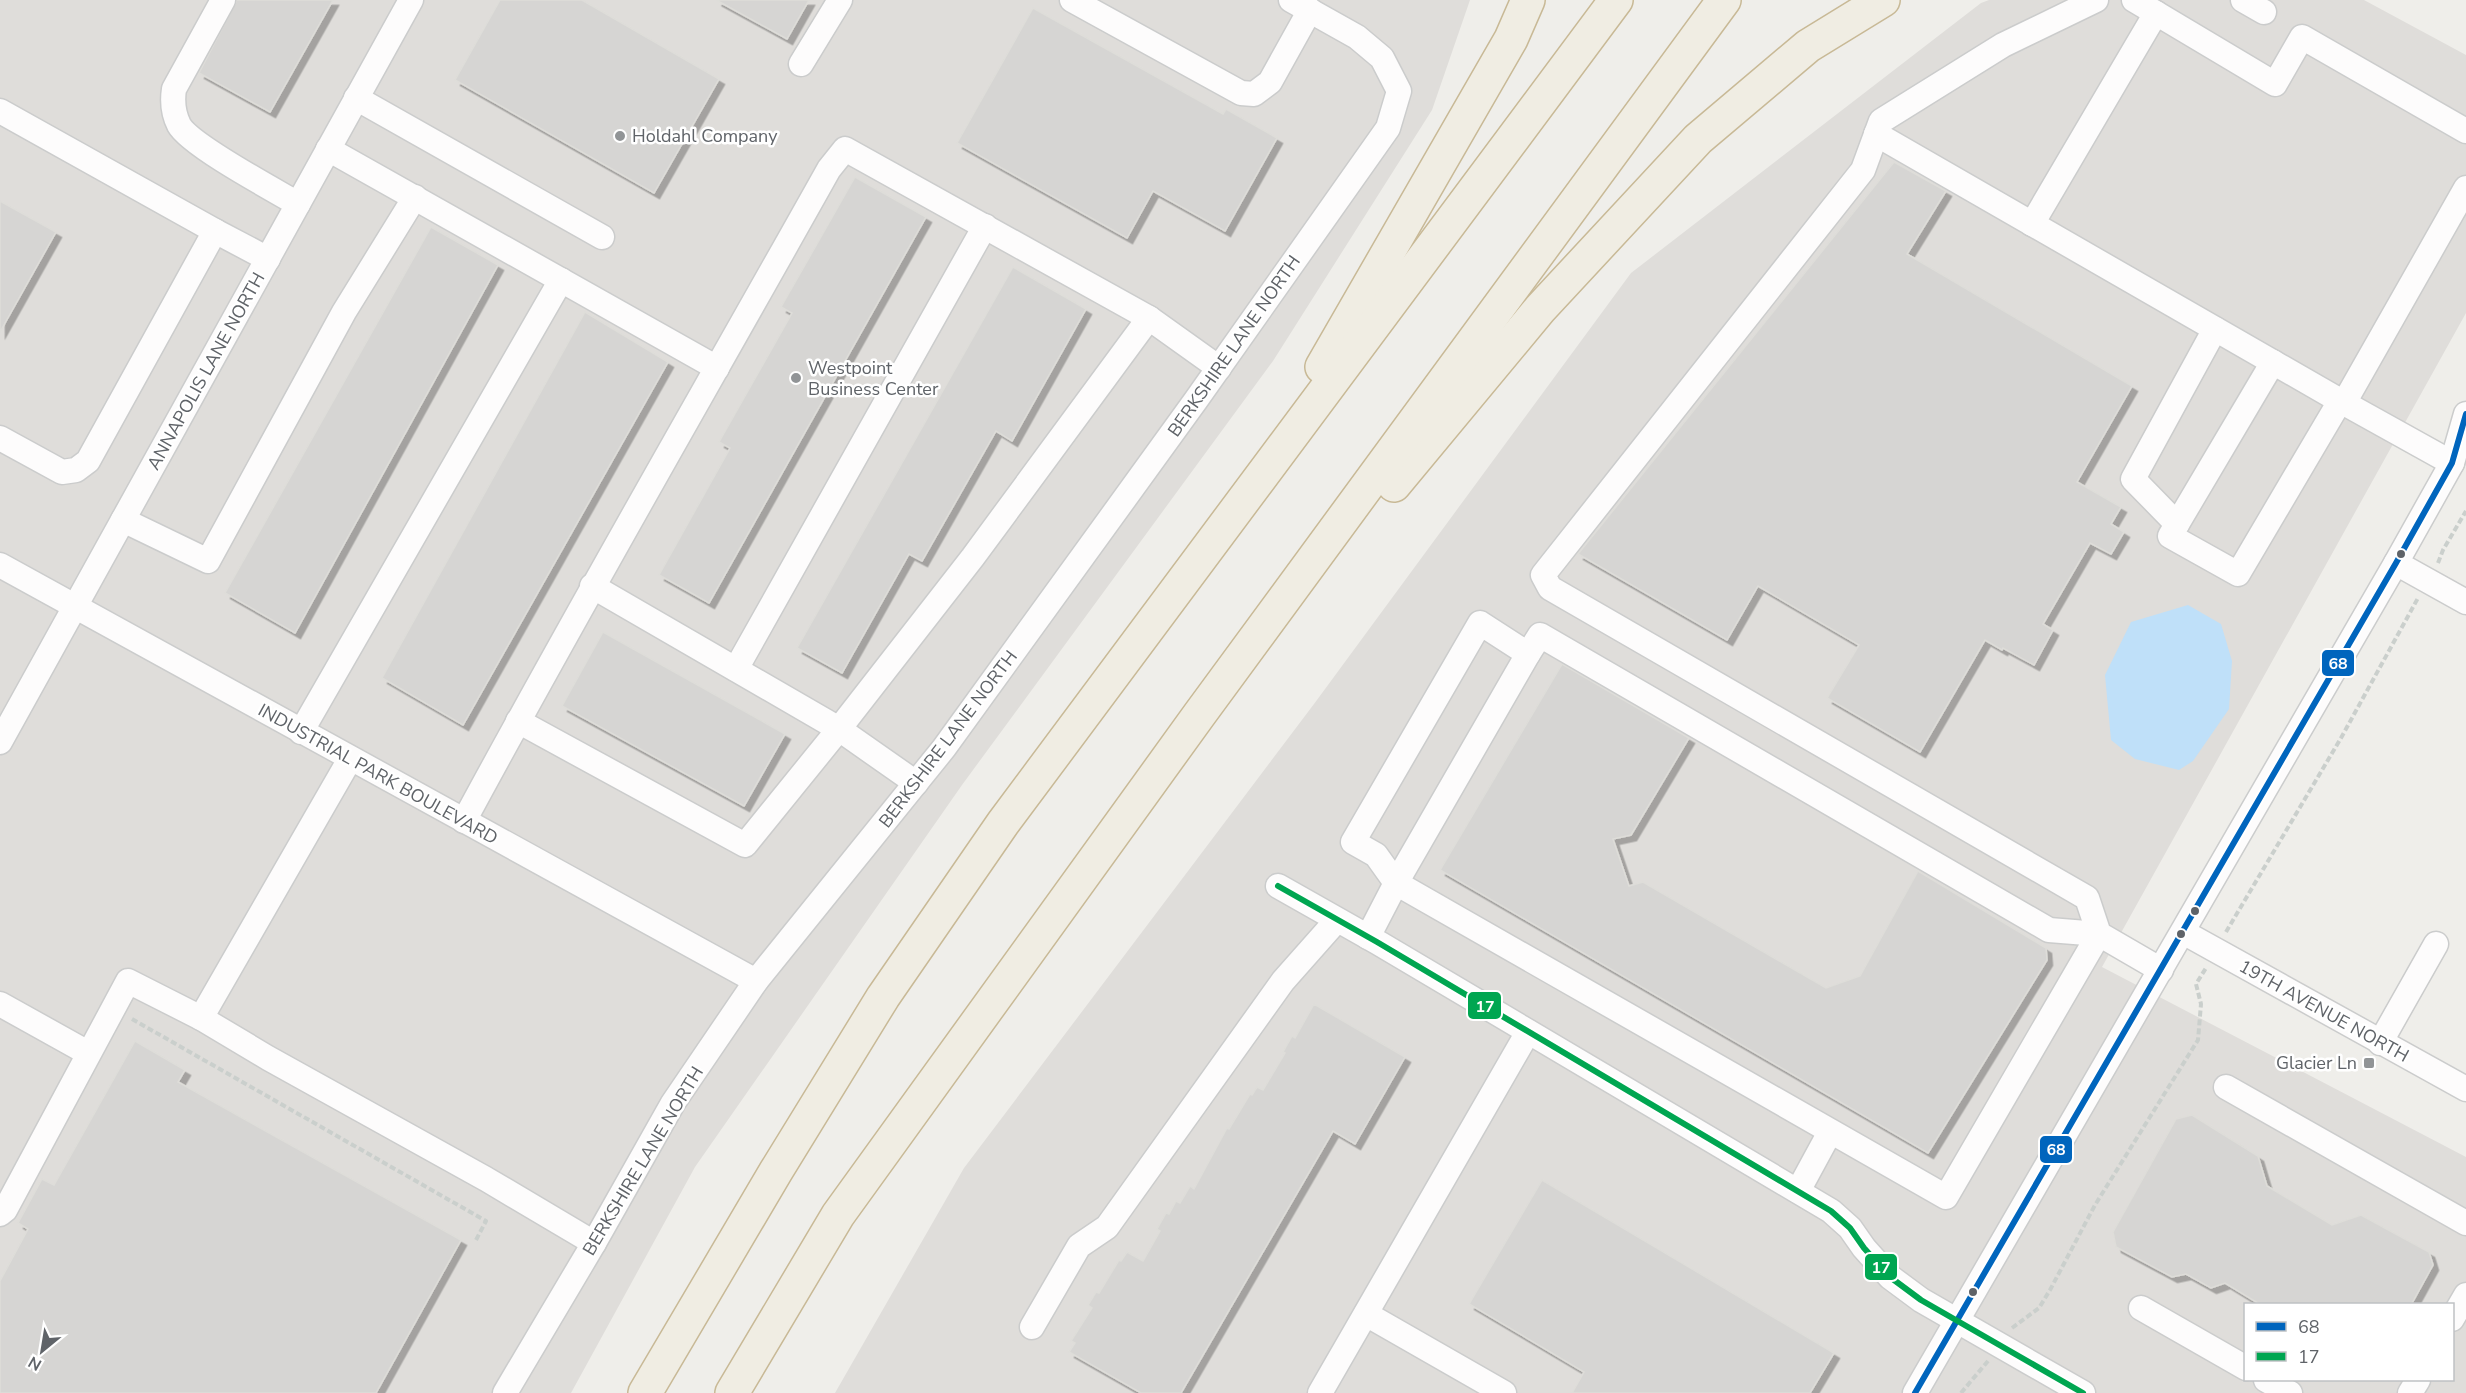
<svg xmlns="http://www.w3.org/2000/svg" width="2466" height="1393" font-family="'Nunito Sans',sans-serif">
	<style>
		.industrial { fill: #dfddda; fill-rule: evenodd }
		.water { fill: #bfe0f9 }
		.building { fill: #d6d5d3; stroke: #deddd9; stroke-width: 1.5; filter: url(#shadow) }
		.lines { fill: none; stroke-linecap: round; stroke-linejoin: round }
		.minor-casing { stroke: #cbcccc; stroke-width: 27 }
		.highway-casing { stroke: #c8b996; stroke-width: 36 }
		.path { stroke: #cacfcc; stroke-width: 4; stroke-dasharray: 6 3; stroke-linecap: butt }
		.minor { stroke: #fdfcfc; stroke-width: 24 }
		.highway { stroke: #f0ede3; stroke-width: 33 }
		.bus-1-casing { stroke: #fff; stroke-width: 10 }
		.bus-2-casing { stroke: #fff; stroke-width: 10 }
		.bus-1 { stroke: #0065bd; stroke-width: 6 }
		.bus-2 { stroke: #00a651; stroke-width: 6 }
		.poi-dot { fill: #919496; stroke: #fff; stroke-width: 2 }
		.bus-dot { fill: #5f6368; stroke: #fff; stroke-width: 2 }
		.labels { text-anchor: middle; stroke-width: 5; stroke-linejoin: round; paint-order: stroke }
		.poi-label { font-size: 18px; fill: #5f6368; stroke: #fff; text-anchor: start }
		.street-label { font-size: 18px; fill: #5f6368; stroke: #fff }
		.line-badge { stroke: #fff; stroke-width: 2 }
		.badge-label { font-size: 16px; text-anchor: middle; font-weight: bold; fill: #fff }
	</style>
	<defs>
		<filter id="shadow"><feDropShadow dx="5.5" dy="5.5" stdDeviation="0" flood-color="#0004"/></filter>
	</defs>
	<rect width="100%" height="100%" fill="#efeeea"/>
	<g class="industrial">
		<path d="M0 0H1470L1432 110 1273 361 962 785 695 1167 571 1393H0Z"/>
		<path d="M1989 0H2364L2466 55V313L2102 967 2466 1157V1393H835L964 1168 1314 704 1631 273 1981 3ZM2246 1304H2452V1380H2246Z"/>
	</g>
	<path class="water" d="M2188 605 2221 624 2232 661 2229 709 2193 761 2179 770 2135 759 2111 740 2105 675 2131 622Z"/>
	<g class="building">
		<path d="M237 0H333L270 112 199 73Z"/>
		<path d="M500 0H582L719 79 654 193 455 80Z"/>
		<path d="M716 0H809L787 39Z"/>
		<path d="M1033 8 1223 114 1226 109 1277 138 1225 231 1153 191 1127 238 957 143Z"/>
		<path d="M1894 162 1946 191 1907 254 2132 386 2077 482 2121 507 2111 524 2124 532 2111 554 2090 543 2043 624 2053 630 2034 665 2003 648 2002 650 1985 640 1920 752 1827 698 1859 645 1758 586 1727 640 1578 554Z"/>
		<path d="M855 177 926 217 709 603 659 575 730 448 719 442 792 313 781 307Z"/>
		<path d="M0 201 56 232 0 332Z"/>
		<path d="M431 227 498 265 295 633 225 593Z"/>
		<path d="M1013 267 1086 309 1012 441 996 431 922 561 909 554 842 673 797 648Z"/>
		<path d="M585 312 668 362 463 725 382 678Z"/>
		<path d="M603 632 785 734 744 806 562 706Z"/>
		<path d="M1562 664 1689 738 1631 835 1613 839 1629 886 1643 882 1826 988 1860 976 1918 871 2046 948 2047 960 1928 1153 1440 870Z"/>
		<path d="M1314 1004 1405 1057 1355 1144 1333 1131 1181 1393H1141L1069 1352 1075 1343 1071 1341 1092 1308 1088 1305 1096 1292 1099 1293 1119 1260 1121 1261 1127 1252 1143 1261 1160 1231 1157 1229 1166 1213 1169 1214 1176 1201 1180 1203 1190 1186 1194 1189 1227 1128 1229 1129 1250 1094 1252 1095 1257 1087 1263 1090 1285 1053 1283 1052 1292 1036 1295 1038Z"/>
		<path d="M135 1041 185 1070 178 1082 461 1240 376 1393H0V1281L28 1229 18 1223 42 1179 54 1185Z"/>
		<path d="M2192 1115 2258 1156 2267 1186 2332 1225 2361 1215 2429 1252 2433 1265 2411 1305H2261L2225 1283 2211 1288 2186 1274 2172 1277 2116 1247 2113 1232 2176 1119Z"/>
		<path d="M1542 1180 1834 1353 1810 1393H1572L1584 1372 1469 1304Z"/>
	</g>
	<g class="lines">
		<defs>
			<g id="minor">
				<path d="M223 0 174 89C172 102 173 113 179 125 190 145 274 190 298 204"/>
				<path d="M1072 0 1241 93 1254 94 1270 82 1310 10"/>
				<path d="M2096 0 2003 45 1881 121 1863 170 1543 575 1550 588 2087 898 2099 934 2161 970"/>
				<path d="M2134 0 2275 84 2302 37 2466 131"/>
				<path d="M2243 0 2264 12"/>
				<path d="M801 64 840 0"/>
				<path d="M356 98 602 237"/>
				<path d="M0 111 215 231 88 461 76 470 62 472 0 438"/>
				<path d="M1876 134 2344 403"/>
				<path d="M328 149 717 368"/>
				<path d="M2032 224 2156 13"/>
				<path d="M215 231 268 259"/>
				<path d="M2273 362 2170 536 2238 574 2340 401"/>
				<path d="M2452 463 2344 403 2466 188"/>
				<path d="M123 520 208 561 344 312 415 197"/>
				<path d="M2177 524 2133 479 2215 329"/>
				<path d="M2396 563 2466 602"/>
				<path d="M0 565 756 981"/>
				<path d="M1480 623 1528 654 1540 635 2049 930 2099 934 1946 1197 1396 883 1376 855 1353 842Z"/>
				<path d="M736 669 985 226"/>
				<path d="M518 721 745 845 839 729 592 586"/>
				<path d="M301 732 561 280"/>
				<path d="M0 742 411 0"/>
				<path d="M916 783 839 729 973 557 1149 318 1219 368"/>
				<path d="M464 821C582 602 707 387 829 169L845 149 1149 318"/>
				<path d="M1278 886 1377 942 1831 1211 1850 1228 1864 1248 1890 1277 1921 1300 2083 1393"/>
				<path d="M2183 932 2466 1089"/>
				<path d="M1368 937 1396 883 1528 654"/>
				<path d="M0 1004 88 1053"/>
				<path d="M201 1018 350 759"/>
				<path d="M2380 1043 2436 944"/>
				<path d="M2226 1087 2466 1223"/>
				<path d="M1798 1191 1830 1132"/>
				<path d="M0 1214 5 1210 128 981 201 1018 268 1058 486 1179 594 1243"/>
				<path d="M2141 1308 2246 1368"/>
				<path d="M1366 1314 1504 1393"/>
				<path d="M2452 1319 2466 1295"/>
				<path d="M1032 1327 1079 1246 1107 1227 1283 981 1337 920"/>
				<path d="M2266 1380 2290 1393"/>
				<path d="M505 1393 594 1243 673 1103 756 981 944 748 1196 400 1388 128 1399 91 1382 58 1357 37 1291 0"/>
				<path d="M1320 1393 1528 1032"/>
				<path d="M1915 1393 2396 563 2452 463 2466 414"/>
				<path d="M2410 1393 2418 1380"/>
			</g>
			<g id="highway">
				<path d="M1322 367 1511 39 1528 0"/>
				<path d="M1394 485 1540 309 1698 139 1808 46 1883 0"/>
				<path d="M645 1393 776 1171 883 997 1003 823 1616 0"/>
				<path d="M732 1393 838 1215 1199 715 1724 0"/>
			</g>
		</defs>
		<use href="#minor" class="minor-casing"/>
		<use href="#highway" class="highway-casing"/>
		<g class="path">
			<path d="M2438 563 2443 550 2466 511"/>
			<path d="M2226 932 2341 738 2418 598"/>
			<path d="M132 1019 486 1221 476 1240"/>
			<path d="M2012 1328 2039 1308 2050 1290 2095 1205 2198 1040 2201 1004 2196 984 2206 968"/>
			<path d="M1961 1393 1988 1361"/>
		</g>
		<use href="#minor" class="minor"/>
		<use href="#highway" class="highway"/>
		<defs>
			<path id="bus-1" d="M1915 1393 2396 563 2452 463 2466 414"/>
			<path id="bus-2" d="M1278 886 1377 942 1831 1211 1850 1228 1864 1248 1890 1277 1921 1300 2083 1393"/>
		</defs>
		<use href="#bus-1" class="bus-1-casing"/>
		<use href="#bus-2" class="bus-2-casing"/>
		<use href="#bus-1" class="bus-1"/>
		<use href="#bus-2" class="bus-2"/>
	</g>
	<g class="poi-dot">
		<circle cx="620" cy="136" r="6"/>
		<circle cx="796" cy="378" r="6"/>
		<rect x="2363" y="1057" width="12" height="12" rx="3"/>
	</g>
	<g class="bus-dot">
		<circle cx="2401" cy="554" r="5"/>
		<circle cx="2195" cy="911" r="5"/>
		<circle cx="2181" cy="934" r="5"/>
		<circle cx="1973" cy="1292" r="5"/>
	</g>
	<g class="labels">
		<g class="poi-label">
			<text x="632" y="142">Holdahl Company</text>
			<text x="808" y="374">Westpoint<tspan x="808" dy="21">Business Center</tspan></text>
			<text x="2357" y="1069" text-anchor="end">Glacier Ln</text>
		</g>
		<g class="street-label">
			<text transform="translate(1234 346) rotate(-55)" y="6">BERKSHIRE LANE NORTH</text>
			<text transform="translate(206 371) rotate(-61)" y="6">ANNAPOLIS LANE NORTH</text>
			<text transform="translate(948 739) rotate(-53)" y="6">BERKSHIRE LANE NORTH</text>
			<text transform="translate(378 774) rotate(29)" y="6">INDUSTRIAL PARK BOULEVARD</text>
			<text transform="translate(2324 1011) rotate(29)" y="6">19TH AVENUE NORTH</text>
			<text transform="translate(643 1161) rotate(-59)" y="6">BERKSHIRE LANE NORTH</text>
		</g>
	</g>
	<g class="line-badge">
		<rect x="2321" y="649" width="34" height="28" rx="6" fill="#0065bd"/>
		<rect x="1467" y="991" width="35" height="29" rx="6" fill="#00a651"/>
		<rect x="2039" y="1135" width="34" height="29" rx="6" fill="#0065bd"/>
		<rect x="1864" y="1253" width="34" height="28" rx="6" fill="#00a651"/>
	</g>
	<g class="badge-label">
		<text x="2338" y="669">68</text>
		<text x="1485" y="1012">17</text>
		<text x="2056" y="1155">68</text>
		<text x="1881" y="1273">17</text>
	</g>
	<rect x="2244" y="1303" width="210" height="78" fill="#ffffff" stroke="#bfc1c3" stroke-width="1.5"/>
	<rect x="2256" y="1322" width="30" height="9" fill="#0065bd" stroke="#bfc1c3" stroke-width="1.5"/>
	<text x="2298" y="1333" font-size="18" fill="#5f6368">68</text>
	<rect x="2256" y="1352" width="30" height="9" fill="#00a651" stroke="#bfc1c3" stroke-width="1.5"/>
	<text x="2298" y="1363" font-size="18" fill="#5f6368">17</text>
	<g transform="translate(42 1351) rotate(210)" stroke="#ffffff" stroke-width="4.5" paint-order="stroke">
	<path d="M0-4.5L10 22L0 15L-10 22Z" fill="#5f6368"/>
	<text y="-9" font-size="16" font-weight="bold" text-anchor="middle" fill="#5f6368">N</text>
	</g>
</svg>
